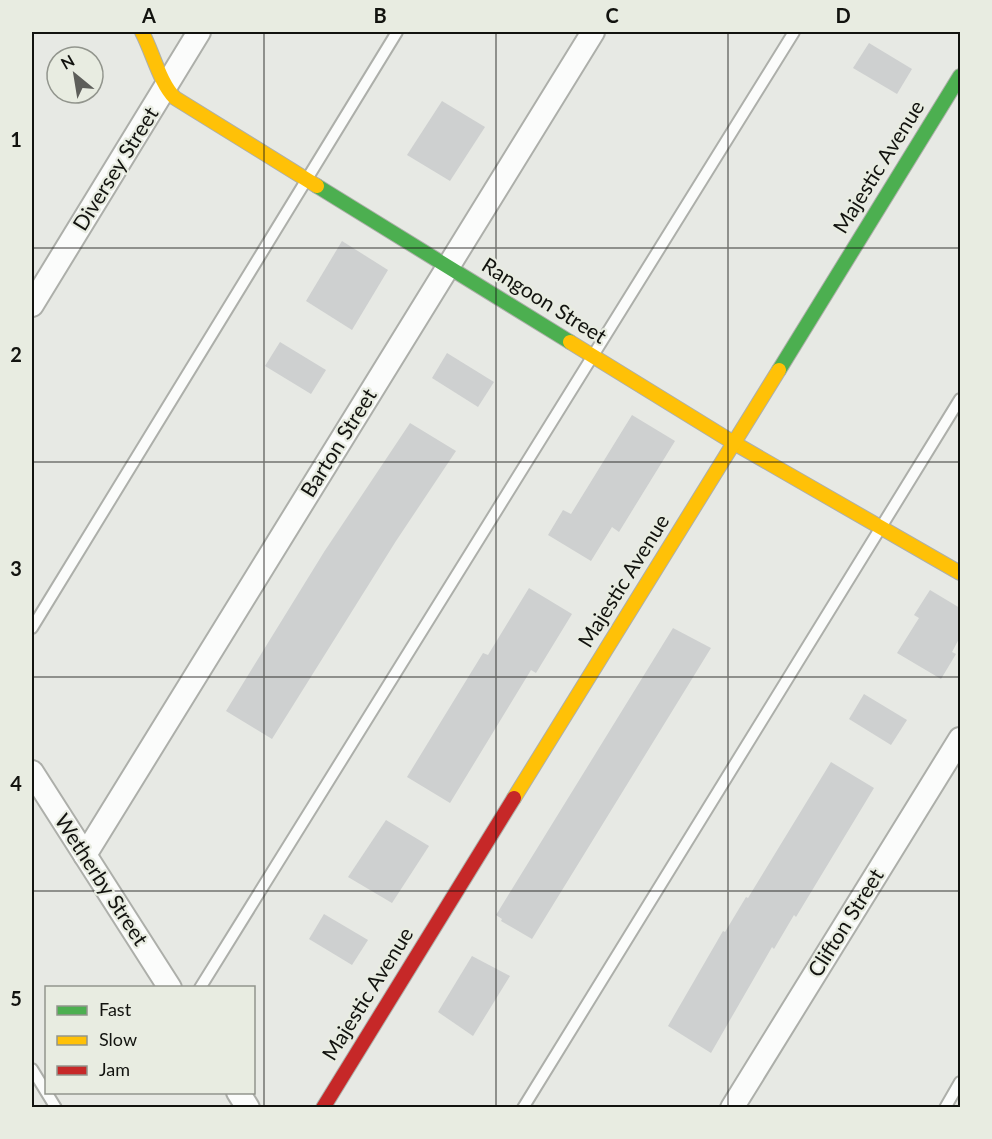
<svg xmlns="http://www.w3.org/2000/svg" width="992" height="1139" font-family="Lato,sans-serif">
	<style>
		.building { fill: #ced0d0 }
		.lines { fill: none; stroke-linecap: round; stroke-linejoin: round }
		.lane-casing { stroke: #adafaa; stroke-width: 14 }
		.street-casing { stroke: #adafaa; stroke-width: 26 }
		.fast-casing { stroke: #adafaa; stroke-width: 16 }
		.slow-casing { stroke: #adafaa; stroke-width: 16 }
		.jam-casing { stroke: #adafaa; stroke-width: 16 }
		.lane { stroke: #fbfcfb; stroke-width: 10 }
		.street { stroke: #fbfcfb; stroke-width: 22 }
		.fast { stroke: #4caf50; stroke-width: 14 }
		.slow { stroke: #ffc107; stroke-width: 14 }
		.jam { stroke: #c62828; stroke-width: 14 }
		.grid { fill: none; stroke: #12130f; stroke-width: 1.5; stroke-opacity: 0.55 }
		.labels { text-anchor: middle; stroke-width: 4.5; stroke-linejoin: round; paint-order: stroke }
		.street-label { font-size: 21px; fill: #12130f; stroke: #e8ece1 }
		.neatline { fill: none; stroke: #12130f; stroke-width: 2 }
		.grid-label { font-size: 20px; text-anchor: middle; font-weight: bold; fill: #12130f }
	</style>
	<rect width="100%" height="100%" fill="#e7e9e4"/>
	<g class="building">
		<path d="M869 43 912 69 897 94 853 68Z"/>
		<path d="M442 101 485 127 450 181 407 155Z"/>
		<path d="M342 241 388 270 352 330 306 301Z"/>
		<path d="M280 342 326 370 311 394 265 366Z"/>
		<path d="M447 353 494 382 478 407 432 378Z"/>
		<path d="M632 415 675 441 619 532 612 527 591 561 548 535 563 510 571 514Z"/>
		<path d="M410 423 456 451 396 541 272 739 226 711 324 552Z"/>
		<path d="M529 588 572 614 536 673 531 670 450 803 407 777 483 653 488 655Z"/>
		<path d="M930 590 960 608V637L952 652 956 654 941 679 897 653 919 618 914 615Z"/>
		<path d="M673 628 711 648 532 939 501 921 502 919 496 915Z"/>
		<path d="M864 694 907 720 891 745 849 719Z"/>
		<path d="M831 762 874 788 796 917 794 915 774 949 772 947 711 1053 668 1026 723 931 725 932 746 897 748 898Z"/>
		<path d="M386 820 429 846 392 903 348 877Z"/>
		<path d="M324 914 368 940 352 965 309 939Z"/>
		<path d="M472 956 510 976 473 1036 438 1012Z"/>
	</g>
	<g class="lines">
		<defs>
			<g id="lane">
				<path d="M32 628 397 32"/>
				<path d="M200 988 794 32"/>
				<path d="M32 1069 56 1108"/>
				<path d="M523 1108 960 399"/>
				<path d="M945 1108 960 1082"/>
			</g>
			<g id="street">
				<path d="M32 305 199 32"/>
				<path d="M32 772 170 988"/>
				<path d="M85 855 593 32"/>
				<path d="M238 1092 248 1108"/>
				<path d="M732 1108 960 739"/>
			</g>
			<g id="fast">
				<path d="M317 186 570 342"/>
				<path d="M779 370 960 76"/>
			</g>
			<g id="slow">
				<path d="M142 32C153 53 160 83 175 98L317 186"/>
				<path d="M570 342 734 443 960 573"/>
				<path d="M514 798 779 370"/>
			</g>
			<path id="jam" d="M323 1108 514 798"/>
		</defs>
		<use href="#lane" class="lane-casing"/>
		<use href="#street" class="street-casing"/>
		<use href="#fast" class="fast-casing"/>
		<use href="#slow" class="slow-casing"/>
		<use href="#jam" class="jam-casing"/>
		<use href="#lane" class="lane"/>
		<use href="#street" class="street"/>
		<use href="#fast" class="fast"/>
		<use href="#slow" class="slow"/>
		<use href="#jam" class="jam"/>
	</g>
	<path class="grid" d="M264 32V1108M496 32V1108M728 32V1108M32 248H960M32 462H960M32 677H960M32 891H960"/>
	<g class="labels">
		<g class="street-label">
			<text transform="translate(879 167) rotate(-58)" y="7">Majestic Avenue</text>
			<text transform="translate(116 169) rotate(-58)" y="7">Diversey Street</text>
			<text transform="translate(544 301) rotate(32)" y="7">Rangoon Street</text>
			<text transform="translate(339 443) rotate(-58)" y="7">Barton Street</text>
			<text transform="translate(624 581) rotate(-58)" y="7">Majestic Avenue</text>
			<text transform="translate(101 880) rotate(57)" y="7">Wetherby Street</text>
			<text transform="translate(846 923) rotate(-58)" y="7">Clifton Street</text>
			<text transform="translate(368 994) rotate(-58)" y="7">Majestic Avenue</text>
		</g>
	</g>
	<rect width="992" height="1139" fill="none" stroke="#e8ece1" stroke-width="66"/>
	<rect x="45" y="986" width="210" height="108" fill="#e8ece1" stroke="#92958d" stroke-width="1.5"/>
	<rect x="57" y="1006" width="30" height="9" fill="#4caf50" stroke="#92958d" stroke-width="1.5"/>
	<text x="99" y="1016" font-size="18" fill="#12130f">Fast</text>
	<rect x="57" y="1036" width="30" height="9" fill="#ffc107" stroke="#92958d" stroke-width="1.5"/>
	<text x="99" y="1046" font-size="18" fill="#12130f">Slow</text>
	<rect x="57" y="1066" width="30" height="9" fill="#c62828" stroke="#92958d" stroke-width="1.5"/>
	<text x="99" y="1076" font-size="18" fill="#12130f">Jam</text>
	<g transform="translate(75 75) rotate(330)"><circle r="28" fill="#e8ece1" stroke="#92958d" stroke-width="1.5"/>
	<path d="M0-4.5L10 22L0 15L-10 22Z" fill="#5d5e5a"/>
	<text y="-9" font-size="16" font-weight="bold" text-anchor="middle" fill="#12130f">N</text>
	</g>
	<rect x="33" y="33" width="926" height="1073" class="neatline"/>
	<g class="grid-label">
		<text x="149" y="23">A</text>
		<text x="380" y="23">B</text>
		<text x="612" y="23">C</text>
		<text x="843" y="23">D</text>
		<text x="16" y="147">1</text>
		<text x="16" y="362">2</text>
		<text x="16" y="576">3</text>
		<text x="16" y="791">4</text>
		<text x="16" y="1006">5</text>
	</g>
</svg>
